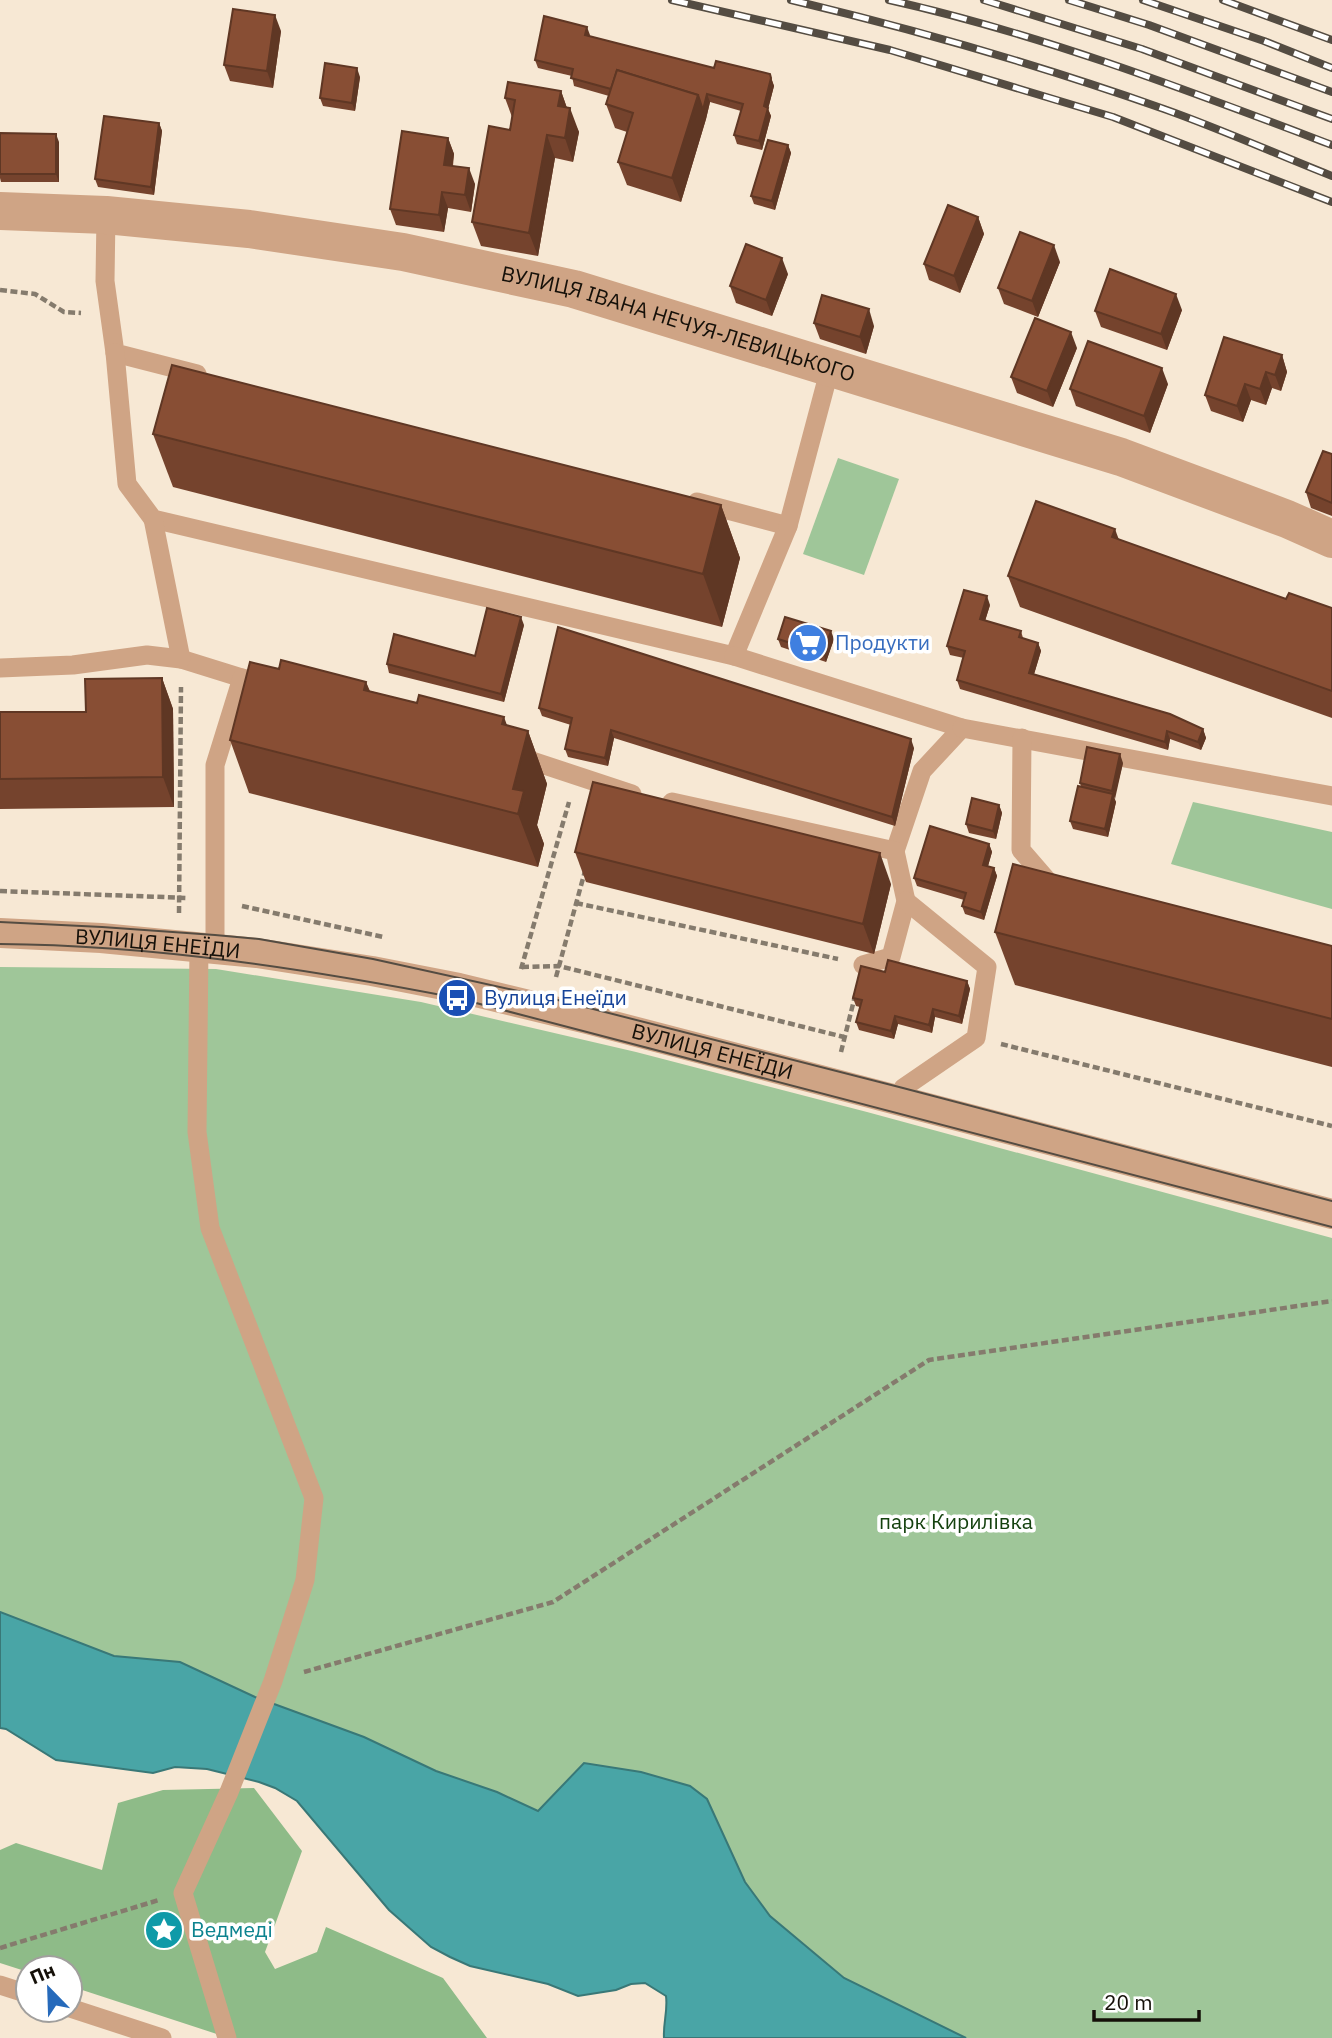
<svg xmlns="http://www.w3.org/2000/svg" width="1332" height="2038" font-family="'IBM Plex Sans',sans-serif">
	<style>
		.green { fill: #9fc699 }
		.forest { fill: #8ebb88 }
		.water { fill: #49a5a6; stroke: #397877; stroke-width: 2 }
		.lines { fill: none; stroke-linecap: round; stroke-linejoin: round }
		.path { stroke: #857b6d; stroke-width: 4.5; stroke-dasharray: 7 3.5; stroke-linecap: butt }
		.service { stroke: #cfa485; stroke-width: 19 }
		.pedestrian { stroke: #cfa485; stroke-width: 30 }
		.tertiary { stroke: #cfa485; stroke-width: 38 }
		.tram { stroke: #544c42; stroke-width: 2 }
		.rail-casing { stroke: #544c42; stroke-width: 8 }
		.rail { stroke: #fff; stroke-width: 5; stroke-dasharray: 16; stroke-linecap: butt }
		.wall { fill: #75432d }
		.shaded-wall { fill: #5f3724 }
		.building { fill: #884e34; stroke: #5f3724; stroke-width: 2 }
		.labels { text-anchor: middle; stroke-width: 7; stroke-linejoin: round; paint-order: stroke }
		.street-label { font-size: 21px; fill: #151009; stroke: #fff }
		.shop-label { font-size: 21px; fill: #366cbe; stroke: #fff; text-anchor: start }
		.transit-label { font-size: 21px; fill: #164399; stroke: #fff; text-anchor: start }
		.park-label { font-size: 21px; fill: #14410e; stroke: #fff }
		.culture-label { font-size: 21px; fill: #0d838f; stroke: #fff; text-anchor: start }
	</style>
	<rect width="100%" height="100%" fill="#f7e8d4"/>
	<g class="green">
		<path d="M838 458 899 479 864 575 803 554Z"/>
		<path d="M1193 802 1332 832V909L1171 864Z"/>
		<path d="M0 967 216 969 421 1002 636 1052 867 1112 1332 1238V2038H966L844 1978 770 1916 745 1882 707 1799 567 1780 538 1812 497 1792 436 1771 364 1737 255 1697 180 1662 114 1656 0 1612Z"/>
	</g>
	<path class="forest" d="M254 1788 302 1851 265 1952 275 1969 317 1952 326 1927 443 1978 487 2038H229L70 1986V1968H28V1972L0 1963V1850L16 1843 102 1870 118 1803 163 1790Z"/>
	<path class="water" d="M0 1612 114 1656 180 1662 255 1697 364 1737 436 1771 497 1792 538 1811 584 1763 641 1772 690 1786 707 1799 745 1882 770 1916 844 1978 966 2038H664C663 2023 668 2011 666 1996L645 1983 631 1984 616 1990 578 1996 548 1984 470 1966 450 1957 431 1947 389 1910 297 1801 275 1788 259 1782 207 1769 175 1767 153 1773 56 1760 6 1729 0 1728Z"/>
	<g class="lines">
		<g class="path">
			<path d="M0 290 35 294 64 312 81 313"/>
			<path d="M0 891 188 898"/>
			<path d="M576 903 838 959"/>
			<path d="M242 906 383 937"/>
			<path d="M179 913 181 687"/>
			<path d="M522 967 559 966 844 1037"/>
			<path d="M521 969 569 802"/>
			<path d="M556 977 585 871"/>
			<path d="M1001 1044 1332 1126"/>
			<path d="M841 1052 855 996"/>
			<path d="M304 1672 553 1602 929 1360 1332 1301"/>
			<path d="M0 1948 159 1900"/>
		</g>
		<g class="service">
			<path d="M106 215 105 281 115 353 197 374"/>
			<path d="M115 353 127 484 153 519 734 656 788 526 697 502"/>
			<path d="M788 526 830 368"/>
			<path d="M734 656 962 728 922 771 895 851"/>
			<path d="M181 659 242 678"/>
			<path d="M0 668 73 665 147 655 181 659 153 519"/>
			<path d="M962 728 1332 796"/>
			<path d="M1022 738 1021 850 1053 887 1056 888"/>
			<path d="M514 755 632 794"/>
			<path d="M672 802 895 851 906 901 891 957 863 965"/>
			<path d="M199 947 197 1132 210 1228 314 1498 305 1580 273 1681 229 1792 183 1893 227 2038"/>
			<path d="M215 949V765L242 678 271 685"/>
			<path d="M899 1100 903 1088 976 1038 987 967 906 901"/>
			<path d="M0 1985 28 1994"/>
			<path d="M70 2008 162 2038"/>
		</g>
		<path class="pedestrian" id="s1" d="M0 933 101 938 257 953 372 971 459 988 587 1019 1332 1214"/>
		<path class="tertiary" id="s2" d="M0 211 106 215 249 229 403 252 574 289 1121 457 1287 519 1332 539"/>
		<g class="tram">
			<path d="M0 922 102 927 215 935 259 939 373 959 550 998 903 1088 1332 1201"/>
			<path d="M0 944C153 945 307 969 457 998L1332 1227"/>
		</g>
		<defs>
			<g id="rail">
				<path d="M672 0 890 50 1113 117 1332 202"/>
				<path d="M791 0C918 30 1042 66 1164 109 1221 129 1276 154 1332 176"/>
				<path d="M889 0C1041 34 1187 90 1332 145"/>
				<path d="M984 0 1142 49 1332 119"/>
				<path d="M1069 0 1149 25 1332 92"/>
				<path d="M1143 0 1264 41 1332 68"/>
				<path d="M1223 0 1332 40"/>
			</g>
		</defs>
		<use href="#rail" class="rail-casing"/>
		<use href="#rail" class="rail"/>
	</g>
	<g class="wall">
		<path d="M281 31 273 88 230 81 224 65Z"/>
		<path d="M590 35V36L714 68 770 74 774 86 768 109 771 116 762 150 737 144 734 135 741 111 710 102 706 119 681 202 627 185 618 162 627 132 615 128 606 104 609 96 574 86 572 76 538 68 535 60Z"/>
		<path d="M360 77 355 111 323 106 320 98Z"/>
		<path d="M561 91 567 108 579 132 573 162 555 158 538 256 481 246 472 222 510 130 512 117 505 98Z"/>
		<path d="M159 123 162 131 154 195 98 187 95 179Z"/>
		<path d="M0 133 59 142V182H1L0 178Z"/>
		<path d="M448 138 454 154 453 166 475 184 471 212 448 208 444 232 396 225 390 209Z"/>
		<path d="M788 145 791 153 775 210 754 204 751 196Z"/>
		<path d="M978 217 984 234 960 293 929 280 924 264Z"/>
		<path d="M1060 262 1038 317 1004 304 998 288Z"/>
		<path d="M788 274 772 316 736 303 730 286Z"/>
		<path d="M1182 310 1167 350 1101 327 1095 311Z"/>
		<path d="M814 323 874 326 866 354 820 339Z"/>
		<path d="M1077 348 1053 407 1017 393 1011 377Z"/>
		<path d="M1282 355 1287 372 1281 391 1272 388 1266 405 1251 400 1243 422 1211 411 1205 395Z"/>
		<path d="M1168 384 1150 433 1076 406 1070 389Z"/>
		<path d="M153 434 721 505 740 558 722 627 173 487Z"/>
		<path d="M1332 454V516L1311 508 1306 492Z"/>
		<path d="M1119 540 1286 599 1332 608V718L1020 607 1008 576Z"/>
		<path d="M990 605 985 621 1021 631 1023 638 1038 643 1041 651 1034 674 1203 729 1206 738 1201 750 1170 739 1168 750 960 689 957 680 964 658 950 655 947 646Z"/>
		<path d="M524 625 504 702 389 673 387 664 475 656Z"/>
		<path d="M778 639H834L826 662 781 647Z"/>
		<path d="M279 669 366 682 370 691 528 731 547 784 537 825 544 844 538 867 249 793 230 740Z"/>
		<path d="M162 678 173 709 174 807 0 809V712H86Z"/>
		<path d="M539 708 914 748 895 826 614 738 608 766 568 757 565 749 571 725 542 716Z"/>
		<path d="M1123 763 1114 799 1116 802 1108 837 1073 829 1070 821 1081 787 1080 783Z"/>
		<path d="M999 805 1002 813 996 839 969 833 966 824Z"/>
		<path d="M989 844 992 852 988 866 994 868 997 876 984 920 965 914 962 906 964 900 917 886 914 878Z"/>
		<path d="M575 852 891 884 874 954 586 882Z"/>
		<path d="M995 932 1332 946V1067L1015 985Z"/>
		<path d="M885 972 967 981 970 989 962 1024 935 1017 932 1033 898 1024 894 1039 859 1030 856 1022 860 1007 856 1006 853 998Z"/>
	</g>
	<g class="shaded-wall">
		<path d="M275 15 281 31 273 88 267 71Z"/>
		<path d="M587 27 590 35 588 43 585 35Z"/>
		<path d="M357 68 360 77 355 111 352 103Z"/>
		<path d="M771 78 774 86 768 109 771 116 762 150 759 141 764 106Z"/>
		<path d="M561 91 569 114 570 108 579 132 573 162 565 138 558 106Z"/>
		<path d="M707 94 710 102 706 119 681 202 672 178 698 95Z"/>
		<path d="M159 123 162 131 154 195 151 187Z"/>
		<path d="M56 134 59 142V182L56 174Z"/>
		<path d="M547 135 555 158 538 256 529 233Z"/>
		<path d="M448 138 454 154 450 181 444 165Z"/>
		<path d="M788 145 791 153 775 210 772 201Z"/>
		<path d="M469 168 475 184 471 212 465 195Z"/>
		<path d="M442 192 448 208 444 232 439 215Z"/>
		<path d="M978 217 984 234 960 293 954 276Z"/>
		<path d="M1054 245 1060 262 1038 317 1032 301Z"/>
		<path d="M782 258 788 274 772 316 766 300Z"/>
		<path d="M1176 294 1182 310 1167 350 1161 334Z"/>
		<path d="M869 309 874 326 866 354 860 337Z"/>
		<path d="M1071 332 1077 348 1053 407 1047 391Z"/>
		<path d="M1282 355 1287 372 1281 391 1275 375Z"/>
		<path d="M1162 368 1168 384 1150 433 1144 416Z"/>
		<path d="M1266 372 1272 388 1266 405 1260 389Z"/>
		<path d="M1245 384 1251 400 1243 422 1237 406Z"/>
		<path d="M721 505 740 558 722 627 703 574Z"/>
		<path d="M1115 529 1126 559 1112 537Z"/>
		<path d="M987 596 990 605 983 627 980 619Z"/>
		<path d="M521 617 524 625 504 702 501 694Z"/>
		<path d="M831 631 834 639 826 662 823 653Z"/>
		<path d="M1038 643 1041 651 1032 681 1029 673Z"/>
		<path d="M162 678 173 709 174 807 163 777Z"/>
		<path d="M366 682 385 735 364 690Z"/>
		<path d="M504 717 520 760 528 731 547 784 537 825 544 844 538 867 518 814 513 789 502 724Z"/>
		<path d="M1203 729 1206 738 1201 750 1198 742Z"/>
		<path d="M611 730 614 738 608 766 605 758Z"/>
		<path d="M1167 731 1170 739 1168 750 1165 742Z"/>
		<path d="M911 739 914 748 895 826 892 817Z"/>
		<path d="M1120 754 1123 763 1115 799 1112 791Z"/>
		<path d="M1113 794 1116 802 1108 837 1105 829Z"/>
		<path d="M999 805 1002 813 996 839 993 831Z"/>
		<path d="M989 844 992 852 986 873 983 865Z"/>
		<path d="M880 853 891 884 874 954 863 924Z"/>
		<path d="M994 868 997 876 984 920 981 912Z"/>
		<path d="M967 981 970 989 962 1024 959 1016Z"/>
		<path d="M933 1009 935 1017 932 1033 929 1025Z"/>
		<path d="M895 1016 898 1024 894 1039 891 1031Z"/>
	</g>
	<g class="building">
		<path d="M233 9 275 15 267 71 224 65Z"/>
		<path d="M544 16 587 27 585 35 714 68 716 61 770 74 771 78 764 106 768 108 759 141 734 135 743 104 707 94 703 110 698 95 617 70 611 89 571 78 573 69 535 60Z"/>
		<path d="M325 63 357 68 352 103 320 98Z"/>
		<path d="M617 70 698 95 672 178 618 162 633 113 606 104Z"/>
		<path d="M508 82 561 91 558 106 570 108 565 138 547 135 529 233 472 222 489 126 510 130 515 100 505 98Z"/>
		<path d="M104 116 159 123 151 187 95 179Z"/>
		<path d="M402 131 448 138 444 165 469 168 465 195 442 192 439 215 390 209Z"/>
		<path d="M0 133 56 134V174H0Z"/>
		<path d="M768 140 788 145 772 201 751 196Z"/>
		<path d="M948 205 978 217 954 276 924 264Z"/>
		<path d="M1020 232 1054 245 1032 301 998 288Z"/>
		<path d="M746 244 782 258 766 300 730 286Z"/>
		<path d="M1110 269 1176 294 1161 334 1095 311Z"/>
		<path d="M822 295 869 309 860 337 814 323Z"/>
		<path d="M1035 318 1071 332 1047 391 1011 377Z"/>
		<path d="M1224 337 1282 355 1275 375 1266 372 1260 389 1245 384 1237 406 1205 395Z"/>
		<path d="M1088 341 1162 368 1144 416 1070 389Z"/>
		<path d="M172 365 721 505 703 574 153 434Z"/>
		<path d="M1323 451 1332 454V503L1306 492Z"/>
		<path d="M1036 501 1115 529 1112 537 1286 599 1289 593 1332 608V691L1008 576Z"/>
		<path d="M964 590 987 596 980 619 1021 631 1019 637 1038 643 1029 673 1170 714 1203 729 1198 742 1167 731 1165 742 957 680 965 651 947 646Z"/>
		<path d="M487 608 521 617 501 694 387 664 394 634 475 656Z"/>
		<path d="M785 617 831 631 823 653 778 639Z"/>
		<path d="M558 627 911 739 892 817 611 730 605 758 565 749 572 718 539 708Z"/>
		<path d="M281 660 366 682 364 690 417 703 419 695 504 717 502 724 528 731 513 789 524 791 518 814 230 740 250 662 279 669Z"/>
		<path d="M162 678 163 777 0 779V712H86L85 679Z"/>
		<path d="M1087 747 1120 754 1112 791 1080 783Z"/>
		<path d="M593 782 880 853 863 924 575 852Z"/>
		<path d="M1078 786 1113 794 1105 829 1070 821Z"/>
		<path d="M972 798 999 805 993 831 966 824Z"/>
		<path d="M930 826 989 844 983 865 994 868 981 912 962 906 966 893 914 878Z"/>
		<path d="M1013 864 1332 946V1019L995 932Z"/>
		<path d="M888 960 967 981 959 1016 933 1009 929 1025 895 1016 891 1031 856 1022 862 1000 853 998 861 966 885 972Z"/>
	</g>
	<defs>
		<symbol id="supermarket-disc" viewBox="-11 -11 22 22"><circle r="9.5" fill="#3f7fe0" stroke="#fff"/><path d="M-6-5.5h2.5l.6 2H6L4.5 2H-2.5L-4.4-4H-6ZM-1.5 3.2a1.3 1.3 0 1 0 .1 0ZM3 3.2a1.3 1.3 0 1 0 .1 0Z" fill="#fff"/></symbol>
		<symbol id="bus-disc" viewBox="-11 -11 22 22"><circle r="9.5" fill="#1a4fb4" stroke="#fff"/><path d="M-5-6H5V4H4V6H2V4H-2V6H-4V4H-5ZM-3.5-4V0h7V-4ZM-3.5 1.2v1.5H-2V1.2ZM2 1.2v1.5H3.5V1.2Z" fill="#fff"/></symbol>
		<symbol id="sight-disc" viewBox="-11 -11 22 22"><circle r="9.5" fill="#0f9aa8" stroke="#fff"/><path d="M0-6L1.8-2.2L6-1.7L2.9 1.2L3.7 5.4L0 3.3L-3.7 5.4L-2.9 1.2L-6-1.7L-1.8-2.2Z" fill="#fff"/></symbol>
	</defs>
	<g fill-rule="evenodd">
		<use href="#supermarket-disc" x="786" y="621" width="44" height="44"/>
		<use href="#bus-disc" x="435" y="976" width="44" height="44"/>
		<use href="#sight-disc" x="142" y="1908" width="44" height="44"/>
	</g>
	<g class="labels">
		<g class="street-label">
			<text dy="7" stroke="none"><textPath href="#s2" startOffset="690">ВУЛИЦЯ ІВАНА НЕЧУЯ-ЛЕВИЦЬКОГО</textPath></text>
			<text dy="7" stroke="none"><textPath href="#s1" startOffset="158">ВУЛИЦЯ ЕНЕЇДИ</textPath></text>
			<text dy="7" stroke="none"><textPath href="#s1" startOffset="724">ВУЛИЦЯ ЕНЕЇДИ</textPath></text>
		</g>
		<g class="shop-label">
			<text x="835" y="650">Продукти</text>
		</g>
		<g class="transit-label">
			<text x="484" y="1005">Вулиця Енеїди</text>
		</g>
		<g class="park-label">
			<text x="956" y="1529">парк Кирилівка</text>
		</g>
		<g class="culture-label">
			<text x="191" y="1937">Ведмеді</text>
		</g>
	</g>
	<g transform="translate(49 1989) rotate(337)"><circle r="33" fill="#ffffff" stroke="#a19f9d" stroke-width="2"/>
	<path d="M0-5L12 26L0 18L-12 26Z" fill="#266abb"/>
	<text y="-10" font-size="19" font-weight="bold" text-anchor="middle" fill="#151009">Пн</text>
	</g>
	<path d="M1094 2010v10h105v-10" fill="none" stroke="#151009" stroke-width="3.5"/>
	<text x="1104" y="2010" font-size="21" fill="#151009" stroke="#ffffff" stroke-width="5" paint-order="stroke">20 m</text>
</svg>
